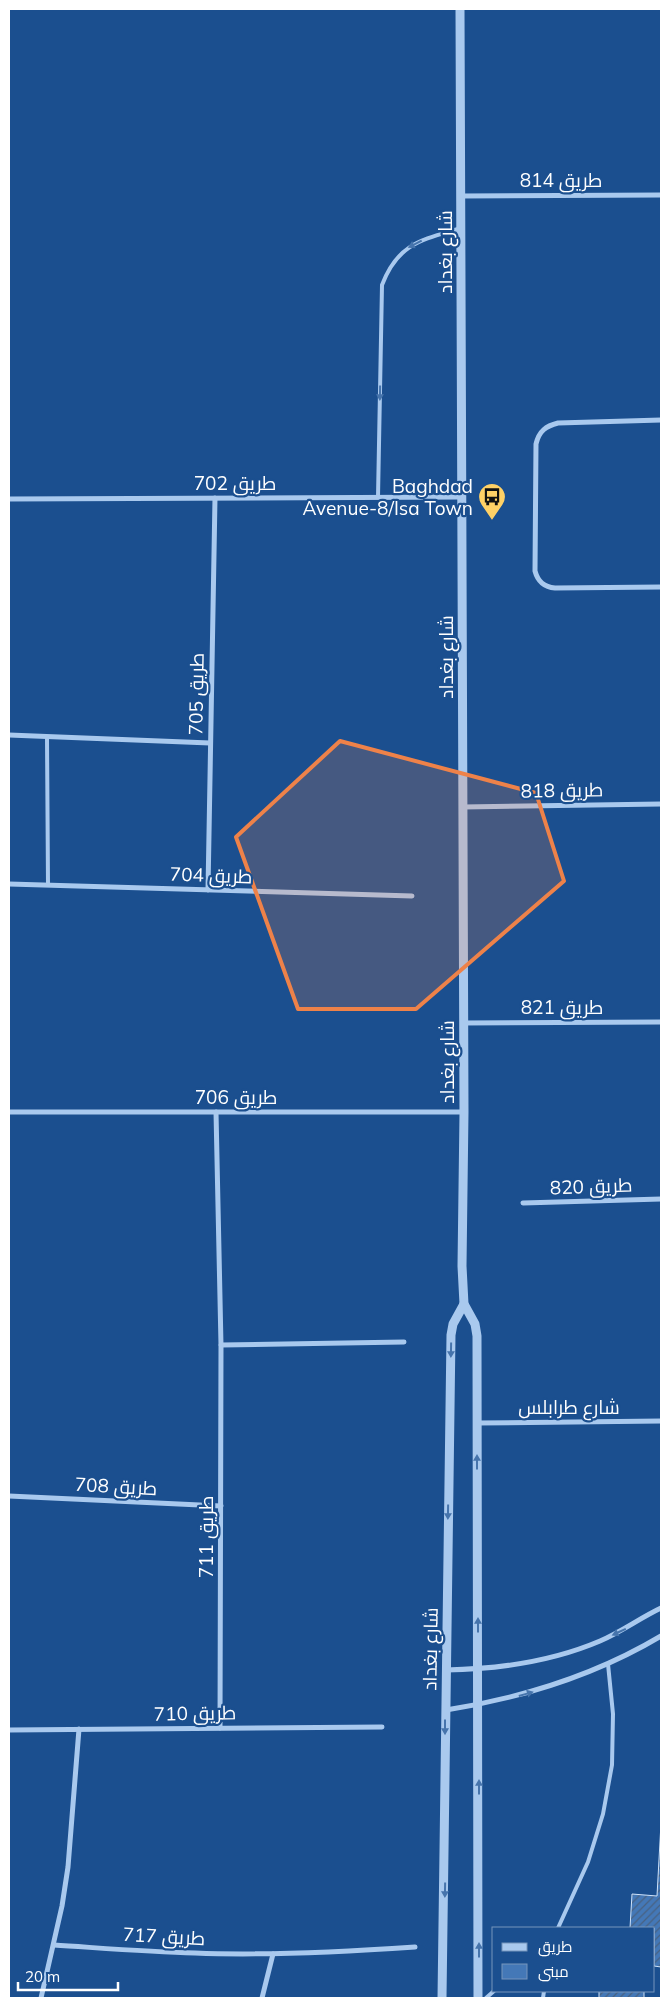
<svg xmlns="http://www.w3.org/2000/svg" width="670" height="2007" font-family="Mulish,Cairo,sans-serif">
	<style>
		.building { fill: url(#building-hatch); stroke: #cfe3fa }
		.lines { fill: none; stroke-linecap: round; stroke-linejoin: round }
		.service { stroke: #a9c9ee; stroke-width: 4 }
		.minor { stroke: #a9c9ee; stroke-width: 5 }
		.tertiary { stroke: #a9c9ee; stroke-width: 9 }
		.oneway { fill: #4674ac }
		.marked { fill: #ee8249; fill-opacity: 0.2; stroke: #ee8249; stroke-width: 4; stroke-linejoin: round }
		.labels { text-anchor: middle; stroke-width: 4.5; stroke-linejoin: round; paint-order: stroke }
		.street-label { font-size: 19px; fill: #fff; stroke: #1b4f8f }
		.poi-label { font-size: 19px; fill: #fff; stroke: #1b4f8f; text-anchor: end }
	</style>
	<defs>
		<pattern id="building-hatch" width="6" height="6" patternUnits="userSpaceOnUse" patternTransform="scale(1.25)"><rect width="6" height="6" fill="#4478b7"/><path d="M-1 1l2-2M0 6l6-6M5 7l2-2" fill="none" stroke="#486282"/></pattern>
	</defs>
	<rect width="100%" height="100%" fill="#1b4f8f"/>
	<g class="building">
		<path d="M661 1823V1967L654 1966V1928H630L632 1894 657 1896Z"/>
		<rect x="599" y="1991" width="45" height="7"/>
	</g>
	<g class="lines">
		<g class="service">
			<path d="M378 497 382 285C398 243 422 240 461 228"/>
			<path d="M47 737 48 885"/>
			<path d="M558 1928 588 1862 603 1814 612 1765 613 1714 608 1664"/>
			<path d="M486 1998 494 1991"/>
			<path d="M543 1998 544 1991"/>
		</g>
		<g class="minor">
			<path d="M461 196 661 195"/>
			<path d="M661 420 558 423C546 426 539 431 536 444L535 571C538 582 544 587 555 588L661 587"/>
			<path d="M9 499 461 497"/>
			<path d="M9 735 210 743"/>
			<path d="M463 807 661 804"/>
			<path d="M9 884 412 896"/>
			<path d="M208 890 215 498"/>
			<path d="M463 1023 661 1022"/>
			<path d="M9 1112H464"/>
			<path d="M216 1112 221 1345 220 1728"/>
			<path d="M523 1203 661 1199"/>
			<path d="M221 1345 404 1342"/>
			<path d="M477 1423 661 1421"/>
			<path d="M9 1496 221 1506"/>
			<path d="M446 1670C499 1669 551 1662 600 1641 621 1632 640 1618 661 1608"/>
			<path d="M446 1710C522 1698 594 1676 661 1636"/>
			<path d="M9 1730 382 1727"/>
			<path d="M54 1945C101 1948 148 1952 195 1953 268 1956 342 1952 415 1947"/>
			<path d="M41 1998 62 1906 68 1867 79 1729"/>
			<path d="M262 1998 273 1954"/>
		</g>
		<g class="tertiary">
			<path d="M460 9 464 1112 462 1266 464 1304 475 1324 477 1336 478 1998"/>
			<path d="M442 1998 451 1335 453 1324 464 1304"/>
		</g>
	</g>
	<defs><path id="oneway-solid" d="M-6-.8H1V-3.2L6.5 0L1 3.2V.8H-6Z" transform="scale(1.25)"/></defs>
	<g class="oneway">
		<use href="#oneway-solid" transform="translate(415 244) rotate(153)"/>
		<use href="#oneway-solid" transform="translate(380 393) rotate(91)"/>
		<use href="#oneway-solid" transform="translate(451 1350) rotate(91)"/>
		<use href="#oneway-solid" transform="translate(477 1462) rotate(-90)"/>
		<use href="#oneway-solid" transform="translate(448 1512) rotate(91)"/>
		<use href="#oneway-solid" transform="translate(478 1625) rotate(-90)"/>
		<use href="#oneway-solid" transform="translate(619 1632) rotate(155)"/>
		<use href="#oneway-solid" transform="translate(526 1694) rotate(-16)"/>
		<use href="#oneway-solid" transform="translate(445 1727) rotate(90)"/>
		<use href="#oneway-solid" transform="translate(479 1787) rotate(-90)"/>
		<use href="#oneway-solid" transform="translate(445 1890) rotate(91)"/>
		<use href="#oneway-solid" transform="translate(479 1950) rotate(-90)"/>
	</g>
	<path class="marked" d="M340 741 536 793 564 881 416 1009H298L236 837Z"/>
	<defs>
		<symbol id="bus-pin" viewBox="-11 -11 22 30"><path d="M0 17L-7.5 6A9.5 9.5 0 1 1 7.5 6Z" fill="#ffd166" stroke="#1b4f8f"/><path d="M-5-6H5V4H4V6H2V4H-2V6H-4V4H-5ZM-3.5-4V0h7V-4ZM-3.5 1.2v1.5H-2V1.2ZM2 1.2v1.5H3.5V1.2Z" fill="#111"/></symbol>
	</defs>
	<g fill-rule="evenodd">
		<use href="#bus-pin" x="476" y="481" width="32" height="43"/>
	</g>
	<g class="labels">
		<g class="street-label">
			<text x="561" y="187">طريق 814</text>
			<text transform="translate(445 252) rotate(-90)" y="7">شارع بغداد</text>
			<text x="235" y="490">طريق 702</text>
			<text transform="translate(446 657) rotate(-90)" y="7">شارع بغداد</text>
			<text transform="translate(196 694) rotate(-89)" y="7">طريق 705</text>
			<text transform="translate(562 790) rotate(-1)" y="7">طريق 818</text>
			<text transform="translate(211 875) rotate(2)" y="7">طريق 704</text>
			<text x="562" y="1014">طريق 821</text>
			<text transform="translate(447 1062) rotate(-90)" y="7">شارع بغداد</text>
			<text x="236" y="1104">طريق 706</text>
			<text transform="translate(591 1186) rotate(-2)" y="7">طريق 820</text>
			<text x="569" y="1414">شارع طرابلس</text>
			<text transform="translate(116 1486) rotate(3)" y="7">طريق 708</text>
			<text transform="translate(206 1537) rotate(-90)" y="7">طريق 711</text>
			<text transform="translate(430 1649) rotate(-89)" y="7">شارع بغداد</text>
			<text transform="translate(195 1713) rotate(-1)" y="7">طريق 710</text>
			<text transform="translate(164 1936) rotate(3)" y="7">طريق 717</text>
		</g>
		<g class="poi-label">
			<text x="473" y="493">Baghdad<tspan x="473" dy="22">Avenue-8/Isa Town</tspan></text>
		</g>
	</g>
	<rect width="670" height="2007" fill="none" stroke="#ffffff" stroke-width="20"/>
	<rect x="492" y="1927" width="162" height="65" fill="#1b4f8f" stroke="#7695bc"/>
	<rect x="502" y="1943" width="25" height="8" fill="#a9c9ee" stroke="#7695bc"/>
	<text x="538" y="1952" font-size="15" fill="#ffffff">طريق</text>
	<rect x="502" y="1964" width="25" height="15" fill="#4478b7" stroke="#7695bc"/>
	<text x="538" y="1977" font-size="15" fill="#ffffff">مبنى</text>
	<path d="M18 1982v8h100v-8" fill="none" stroke="#ffffff" stroke-width="2.5"/>
	<text x="25" y="1982" font-size="15" fill="#ffffff" stroke="#1b4f8f" stroke-width="4" paint-order="stroke">20 m</text>
</svg>
